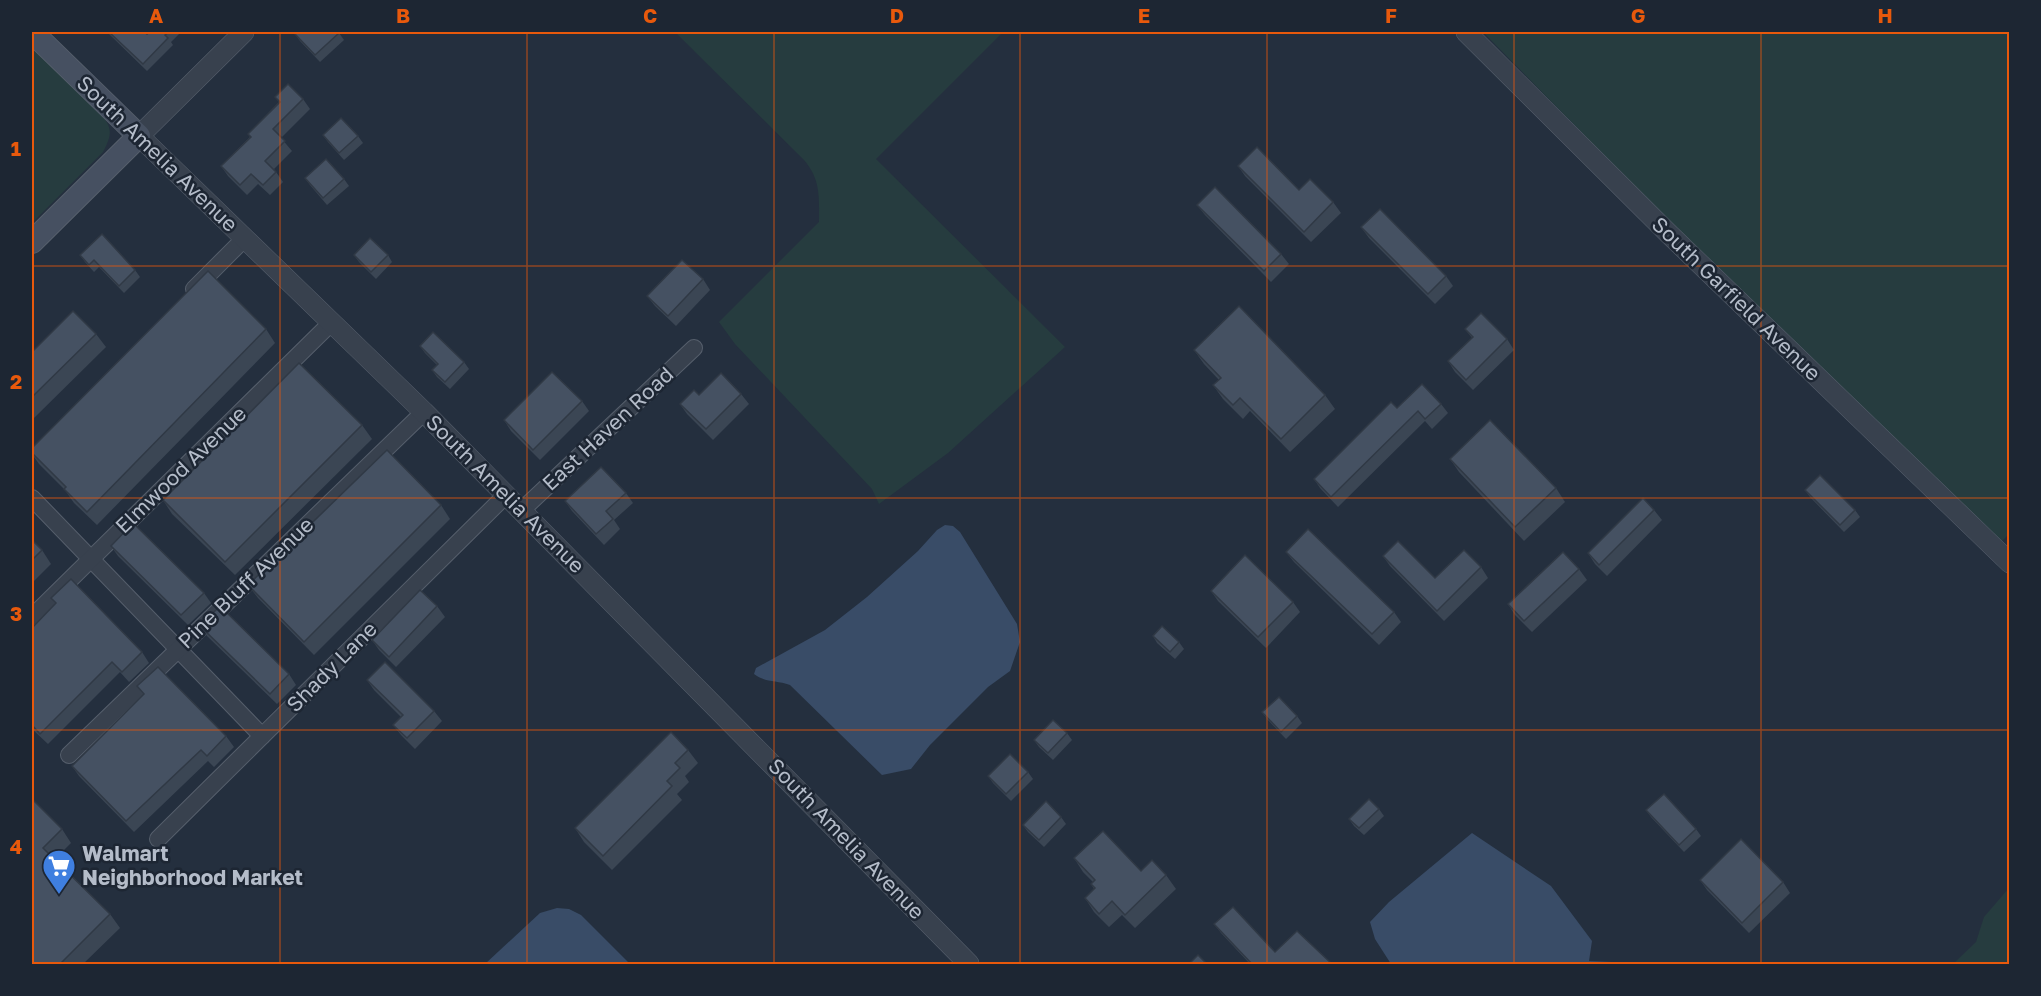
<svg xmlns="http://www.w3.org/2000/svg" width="2041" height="996" font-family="'Golos Text',sans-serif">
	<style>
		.green { fill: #263c3f }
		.water { fill: #394c67 }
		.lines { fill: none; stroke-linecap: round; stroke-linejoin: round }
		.minor-casing { stroke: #565f6c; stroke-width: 18 }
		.tertiary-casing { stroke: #565f6c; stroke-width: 21 }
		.secondary-casing { stroke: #565f6c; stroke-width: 24 }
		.minor { stroke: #38414e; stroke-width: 16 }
		.tertiary { stroke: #38414e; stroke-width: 20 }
		.secondary { stroke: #465061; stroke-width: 22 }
		.wall { fill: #3b4654 }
		.building { fill: #455162; stroke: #303945; stroke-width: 1.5 }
		.grid { fill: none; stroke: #e8590c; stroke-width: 1.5; stroke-opacity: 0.55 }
		.labels { text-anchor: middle; stroke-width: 5; stroke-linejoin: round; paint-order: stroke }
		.street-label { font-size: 21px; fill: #b4bcc9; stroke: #1d2633 }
		.poi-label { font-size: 21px; font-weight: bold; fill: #b4bcc9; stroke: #1d2633; text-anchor: start }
		.neatline { fill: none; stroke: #e8590c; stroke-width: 2 }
		.grid-label { font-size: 20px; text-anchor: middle; font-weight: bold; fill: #e8590c }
	</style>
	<rect width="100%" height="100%" fill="#242f3e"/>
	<g class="green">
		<path d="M675 32H1003L876 159 1065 347 948 453 879 504 872 489 735 344 719 322 819 222C819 197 821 180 804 160Z"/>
		<path d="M1483 32H2009V534L2000 543 1702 255Z"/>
		<path d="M32 45 100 113C113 128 112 135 103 152L32 223Z"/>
		<path d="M2009 888V964H1953L1976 942 1984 917Z"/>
	</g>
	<g class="water">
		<path d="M945 525 953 526 960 532 1017 624 1020 642 1010 671 988 687 930 745 911 769 882 775 790 685C776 680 766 683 754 674L756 668 825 630 867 597 918 551 937 530Z"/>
		<path d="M1472 833 1551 886 1592 941 1589 961 1612 962 1614 964H1391L1375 939 1370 922 1389 902Z"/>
		<path d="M557 908 569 909 581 915 630 964H485L540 913Z"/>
	</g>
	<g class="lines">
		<defs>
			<g id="minor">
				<path d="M194 289 244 239"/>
				<path d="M32 498 262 736"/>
				<path d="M522 510 694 348"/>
				<path d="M32 617 331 323"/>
				<path d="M69 755 424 412"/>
				<path d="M158 839 506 495"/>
			</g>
			<g id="tertiary">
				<path d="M244 32 139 136 424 412 969 964"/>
				<path d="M1466 32 1668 233 2010 563"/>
			</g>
			<path id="secondary" d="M32 242 139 136 32 32"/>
		</defs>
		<use href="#minor" class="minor-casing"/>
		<use href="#tertiary" class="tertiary-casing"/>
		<use href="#secondary" class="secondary-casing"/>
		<use href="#minor" class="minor"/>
		<use href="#tertiary" class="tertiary"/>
		<use href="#secondary" class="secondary"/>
	</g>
	<g class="wall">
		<path d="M107 32H144L147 34 150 32H181L171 42 173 45 147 71Z"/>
		<path d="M339 33 344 40 320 62 300 41 295 34Z"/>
		<path d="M275 97 303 99 310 109 281 138 292 151 274 169 283 182 270 195 258 184 247 195 228 176 221 166 250 137 248 134 279 102Z"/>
		<path d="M323 135 358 136 363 143 344 160 328 142Z"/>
		<path d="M1238 166 1333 202 1341 213 1311 242 1245 176Z"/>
		<path d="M305 178 344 179 349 186 327 205 310 185Z"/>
		<path d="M1197 205 1281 254 1289 264 1271 282 1205 215Z"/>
		<path d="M1361 227 1446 276 1453 286 1435 304 1369 238Z"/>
		<path d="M80 255 135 270 140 277 124 293 99 267 94 272 85 262Z"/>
		<path d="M354 255H388L392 262 376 279 359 262Z"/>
		<path d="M703 279 710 290 676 326 655 306 647 296Z"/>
		<path d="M266 329 275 343 97 525 74 503 65 490 39 464 32 454V448Z"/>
		<path d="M1465 329 1507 339 1514 350 1473 390 1455 372 1448 361 1472 338Z"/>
		<path d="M96 334 106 347 32 420V352Z"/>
		<path d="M420 346 464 362 469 369 450 389 437 377 432 370 437 365 425 353Z"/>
		<path d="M1194 350 1325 395 1335 409 1290 452 1250 411 1243 419 1223 399 1213 385 1219 380 1204 364Z"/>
		<path d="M741 394 749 404 713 440 687 414 680 404 699 395Z"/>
		<path d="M582 401 589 411 540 460 511 431 504 420Z"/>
		<path d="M1441 404 1448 413 1432 429 1425 421 1338 507 1320 488 1314 479 1397 408Z"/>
		<path d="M362 425 372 439 235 575 172 514 163 500Z"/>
		<path d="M1450 459 1556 488 1565 502 1524 541 1459 472Z"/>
		<path d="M1805 490 1855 510 1860 517 1844 532 1810 497Z"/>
		<path d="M626 493 633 503 614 520 620 529 604 545 572 511 565 501Z"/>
		<path d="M441 505 450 519 314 655 258 598 248 585Z"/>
		<path d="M1654 510 1662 520 1607 576 1595 564 1588 553Z"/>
		<path d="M32 540 42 550 51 564 32 583Z"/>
		<path d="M111 546 204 593 211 603 188 625 118 556Z"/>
		<path d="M1286 552 1394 612 1401 622 1379 645 1294 562Z"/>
		<path d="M1383 556 1435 578 1481 567 1488 578 1444 621 1390 566Z"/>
		<path d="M1579 569 1587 580 1532 632 1515 615 1508 604Z"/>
		<path d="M1211 591 1293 602 1300 612 1266 648 1218 601Z"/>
		<path d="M51 598 142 652 149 663 129 682 120 672 48 744 32 729V628L55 604Z"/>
		<path d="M437 606 445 617 396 667 379 650 372 640Z"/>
		<path d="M200 626 289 674 296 685 277 704 207 636Z"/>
		<path d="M1153 636 1179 642 1184 649 1175 659 1157 643Z"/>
		<path d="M367 680 434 711 442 721 415 749 401 735 393 725 401 717 374 690Z"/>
		<path d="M137 686 226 736 234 747 214 767 208 761 134 832 79 776 72 766 143 695Z"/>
		<path d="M1262 712 1297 716 1302 723 1286 739 1267 719Z"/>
		<path d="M1067 733 1072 740 1053 760 1039 747 1034 740Z"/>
		<path d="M688 750 698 763 685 776 689 782 677 794 682 800 612 870 584 842 575 828Z"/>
		<path d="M1028 772 1033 779 1011 801 993 783 988 776Z"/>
		<path d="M32 799 62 829 71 843 55 859 110 914 120 928 83 964H32Z"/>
		<path d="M1379 809 1384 816 1364 835 1354 826 1349 819Z"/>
		<path d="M1646 810 1696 829 1701 836 1684 852 1651 817Z"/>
		<path d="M1061 817 1066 824 1044 847 1028 832 1023 825Z"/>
		<path d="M1074 858 1166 875 1176 889 1135 928 1122 915 1109 927 1094 912 1085 898 1094 889 1091 884 1093 882 1083 872Z"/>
		<path d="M1700 880 1783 882 1790 893 1749 933 1707 890Z"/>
		<path d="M1214 924 1275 952 1332 964H1250L1221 933Z"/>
	</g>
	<g class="building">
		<path d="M109 32H144L147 34 150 32H169L165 35 168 38 143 64Z"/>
		<path d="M297 32H338L339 33 315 55 295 34Z"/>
		<path d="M288 84 303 99 273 129 285 141 265 161 276 172 263 185 251 174 240 185 221 166 251 137 248 134 280 102 275 97Z"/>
		<path d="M341 118 358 136 339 153 323 135Z"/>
		<path d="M1257 147 1299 190 1310 179 1333 202 1304 232 1238 166Z"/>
		<path d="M326 159 344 179 323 198 305 178Z"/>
		<path d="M1215 187 1281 254 1264 271 1197 205Z"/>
		<path d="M1380 209 1446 276 1428 294 1361 227Z"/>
		<path d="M102 234 135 270 119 286 94 260 89 265 80 255Z"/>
		<path d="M370 238 388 255 371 272 354 255Z"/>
		<path d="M682 260 703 279 668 316 647 296Z"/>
		<path d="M208 271 266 329 87 512 64 489 66 487 32 453V448Z"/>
		<path d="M1239 306 1325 395 1281 439 1240 398 1233 405 1213 385 1221 378 1194 350Z"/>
		<path d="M73 311 96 334 32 397V352Z"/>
		<path d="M1481 313 1507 339 1466 380 1448 361 1473 337 1465 329Z"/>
		<path d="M433 332 464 362 445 382 432 370 438 364 420 346Z"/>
		<path d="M299 363 362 425 225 562 163 500Z"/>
		<path d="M552 372 582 401 533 450 504 420Z"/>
		<path d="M721 373 741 394 706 429 680 404 694 390 699 395Z"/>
		<path d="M1422 384 1441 404 1425 419 1418 411 1331 497 1314 479 1391 402 1397 408Z"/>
		<path d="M1490 420 1556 488 1515 527 1450 459Z"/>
		<path d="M387 450 441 505 304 642 248 585Z"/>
		<path d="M601 467 626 493 606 511 613 519 596 534 565 501Z"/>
		<path d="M1820 475 1855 510 1840 525 1805 490Z"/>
		<path d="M1643 498 1654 510 1599 565 1588 553Z"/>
		<path d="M133 523 204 593 181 615 111 546Z"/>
		<path d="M1308 529 1394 612 1372 634 1286 552Z"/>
		<path d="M32 540 42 550 32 560Z"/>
		<path d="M1398 541 1435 578 1464 550 1481 567 1437 611 1383 556Z"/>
		<path d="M1563 552 1579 569 1524 621 1508 604Z"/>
		<path d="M1245 555 1293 602 1258 637 1211 591Z"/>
		<path d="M71 579 142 652 122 672 112 662 40 734 32 725V628L56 603 51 598Z"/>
		<path d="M420 590 437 606 389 657 372 640Z"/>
		<path d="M220 606 289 674 270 694 200 626Z"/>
		<path d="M1162 626 1179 642 1170 652 1153 636Z"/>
		<path d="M385 662 434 711 407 738 393 725 403 715 367 680Z"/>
		<path d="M158 667 226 736 207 756 201 750 126 821 72 766 144 694 137 686Z"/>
		<path d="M1279 697 1297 716 1281 732 1262 712Z"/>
		<path d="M1053 720 1067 733 1048 753 1034 740Z"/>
		<path d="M671 732 688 750 675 763 680 768 667 781 672 786 603 856 575 828Z"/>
		<path d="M1010 754 1028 772 1006 794 988 776Z"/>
		<path d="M1664 794 1696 829 1679 845 1646 810Z"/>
		<path d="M32 799 62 829 43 848 110 914 60 964H32Z"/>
		<path d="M1369 799 1379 809 1359 828 1349 819Z"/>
		<path d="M1046 801 1061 817 1039 840 1023 825Z"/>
		<path d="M1103 831 1141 871 1152 860 1166 875 1125 915 1112 901 1099 914 1085 898 1095 888 1091 884 1095 880 1074 858Z"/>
		<path d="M1741 839 1783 882 1742 923 1700 880Z"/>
		<path d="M1233 907 1275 952 1297 931 1332 964H1252L1214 924Z"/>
		<path d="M1198 955 1207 964H1189Z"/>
	</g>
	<path class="grid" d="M280 32V964M527 32V964M774 32V964M1020 32V964M1267 32V964M1514 32V964M1761 32V964M32 266H2010M32 498H2010M32 730H2010"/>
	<defs>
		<symbol id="supermarket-pin" viewBox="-11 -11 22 30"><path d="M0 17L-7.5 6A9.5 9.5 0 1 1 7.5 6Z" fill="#3f7fe0" stroke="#1d2633"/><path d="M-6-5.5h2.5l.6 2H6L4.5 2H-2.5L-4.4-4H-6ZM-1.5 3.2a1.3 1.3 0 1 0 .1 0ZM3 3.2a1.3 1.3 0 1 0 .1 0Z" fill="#fff"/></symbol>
	</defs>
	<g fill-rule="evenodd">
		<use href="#supermarket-pin" x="40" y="847" width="38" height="52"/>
	</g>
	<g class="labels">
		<g class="street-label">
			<text transform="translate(157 154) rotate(44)" y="7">South Amelia Avenue</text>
			<text transform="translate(1736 299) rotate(44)" y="7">South Garfield Avenue</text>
			<text transform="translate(608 429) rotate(-43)" y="7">East Haven Road</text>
			<text transform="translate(181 470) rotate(-44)" y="7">Elmwood Avenue</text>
			<text transform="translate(505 494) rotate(45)" y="7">South Amelia Avenue</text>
			<text transform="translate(246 583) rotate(-44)" y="7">Pine Bluff Avenue</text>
			<text transform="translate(332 667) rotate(-45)" y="7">Shady Lane</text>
			<text transform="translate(846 839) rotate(46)" y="7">South Amelia Avenue</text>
		</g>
		<g class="poi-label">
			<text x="82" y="861">Walmart<tspan x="82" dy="24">Neighborhood Market</tspan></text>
		</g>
	</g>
	<rect width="2041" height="996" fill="none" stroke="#1d2633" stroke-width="66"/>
	<rect x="33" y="33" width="1975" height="930" class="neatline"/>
	<g class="grid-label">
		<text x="156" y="23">A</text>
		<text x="403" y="23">B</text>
		<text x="650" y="23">C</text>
		<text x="897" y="23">D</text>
		<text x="1144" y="23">E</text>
		<text x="1391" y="23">F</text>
		<text x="1638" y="23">G</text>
		<text x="1885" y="23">H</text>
		<text x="16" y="156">1</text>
		<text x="16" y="389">2</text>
		<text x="16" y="621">3</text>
		<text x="16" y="854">4</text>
	</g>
</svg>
